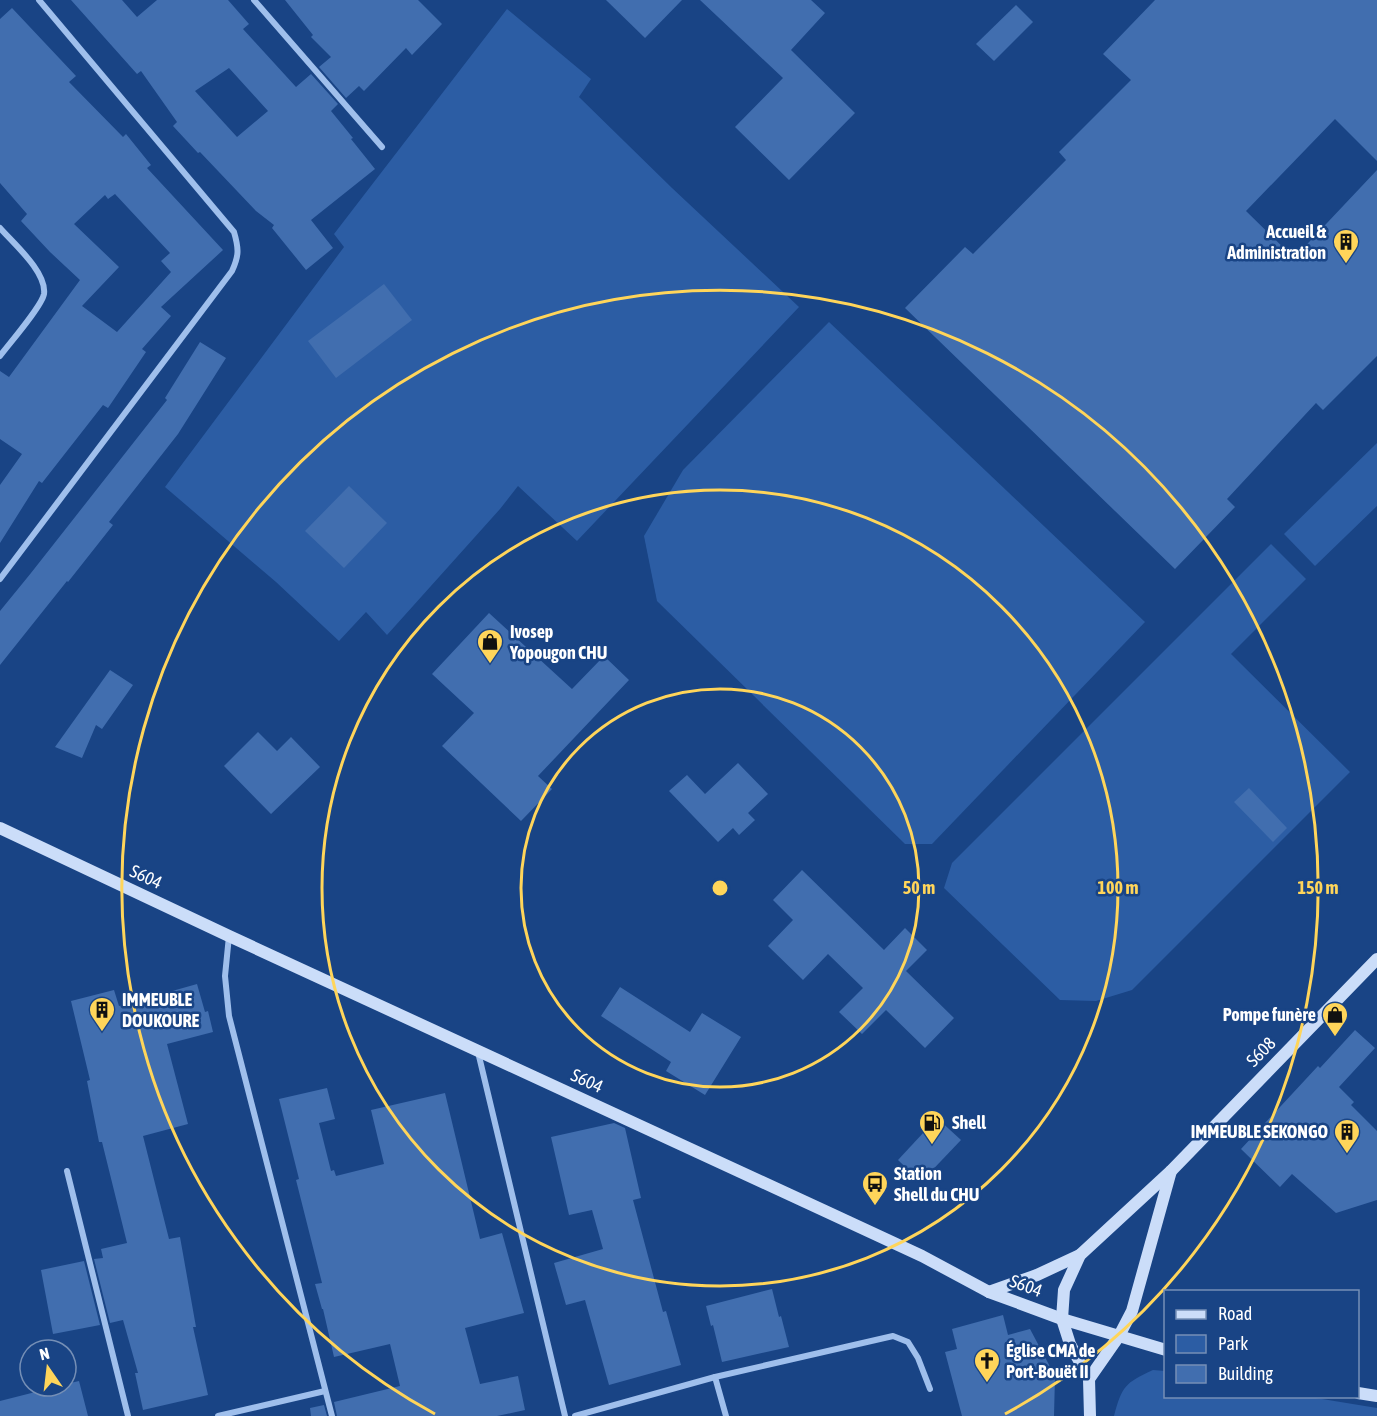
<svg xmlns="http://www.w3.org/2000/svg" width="1377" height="1416" font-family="'Asap Condensed',sans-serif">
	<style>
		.green { fill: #2c5da4 }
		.building { fill: #416eaf; fill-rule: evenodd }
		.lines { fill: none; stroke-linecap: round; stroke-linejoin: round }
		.street { stroke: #9fbfec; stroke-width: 6 }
		.secondary { stroke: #cbddf9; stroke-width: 12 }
		.ring { fill: none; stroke: #ffd55a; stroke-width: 3 }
		.labels { text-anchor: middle; stroke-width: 5; stroke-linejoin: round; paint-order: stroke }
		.poi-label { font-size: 18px; font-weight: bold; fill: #fff; stroke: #194485; text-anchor: start }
		.street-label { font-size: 18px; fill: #fff; stroke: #194485 }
		.centre { fill: #ffd55a; stroke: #194485; stroke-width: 3 }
		.ring-label { font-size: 18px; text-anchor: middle; font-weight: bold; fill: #ffd55a; stroke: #194485; stroke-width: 5; stroke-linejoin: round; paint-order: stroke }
	</style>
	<rect width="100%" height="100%" fill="#194485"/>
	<g class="green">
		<path d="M507 9 591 79 579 97 672 188 799 307 577 541 518 486 500 509 387 635 366 612 339 641 276 582 165 487 344 247 334 234Z"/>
		<path d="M829 322 1145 622 932 844H905L657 601 644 536 683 470Z"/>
		<path d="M1377 443V506L1315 566 1284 534Z"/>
		<path d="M1271 544 1306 579 1231 654 1350 772 1132 990 1096 1001 1060 1000 944 888 952 863Z"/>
		<path d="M1153 1370 1165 1371 1166 1396 1310 1397 1377 1408V1416H1114C1122 1386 1125 1383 1153 1370Z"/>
	</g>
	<g class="building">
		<path d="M71 0H122L137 17 157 0H228L249 24 243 29 296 87 311 74 338 104 331 111 353 138 351 139 375 169 311 220 333 248 306 270 272 228 274 225 256 211 200 152 198 153 173 126 177 122 141 71 137 74ZM229 68 268 111 237 137 195 91Z"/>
		<path d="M285 0H418L442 24 412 55 406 48 364 91 359 86 346 98 319 67 331 57 311 37 313 35Z"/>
		<path d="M606 0H682L645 38Z"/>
		<path d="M700 0H811L825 13 791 50 855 113 789 180 735 127 783 78Z"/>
		<path d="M1155 0H1377V161L1335 119 1246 211 1294 258 1377 170V356L1323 410 1316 403 1227 499 1235 507 1175 569 905 308 965 247 973 254 1066 160 1059 152 1131 80 1103 54Z"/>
		<path d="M1016 5 1033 22 994 61 976 44Z"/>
		<path d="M12 8 76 76 69 82 123 137 126 134 151 165 147 168 223 250 161 307 171 316 142 349 146 352 108 408 103 405 42 483 39 481 0 543V485L22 454 0 439V371L9 377 80 280 50 252 21 221 27 214 0 183V19ZM115 194 170 253 161 261 171 272 117 332 82 306 119 267 74 224 105 195 108 199Z"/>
		<path d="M384 284 412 320 336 378 308 341Z"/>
		<path d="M200 342 226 358 178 434 109 522 113 525 68 582 67 581 0 665V611L31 573 167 400 165 398Z"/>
		<path d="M349 486 387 523 344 568 305 531Z"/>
		<path d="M489 613 572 689 604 656 629 680 538 776 552 789 521 821 442 746 474 713 432 674Z"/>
		<path d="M110 670 133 685 102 729 96 725 82 758 55 747Z"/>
		<path d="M258 732 277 751 291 737 320 767 271 814 224 766Z"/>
		<path d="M738 763 768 794 748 813 755 820 739 835 733 828 718 842 669 791 687 775 705 794Z"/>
		<path d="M1249 788 1287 828 1273 842 1234 802Z"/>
		<path d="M802 870 884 950 905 928 927 950 906 971 954 1018 925 1048 886 1010 862 1034 839 1012 863 988 828 954 803 980 768 946 793 920 773 900Z"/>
		<path d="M197 984 205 1012 208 1011 213 1032 167 1044 188 1124 143 1136 169 1239 180 1237 196 1327H193L208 1395 143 1410 135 1373H138L123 1320 110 1323 94 1259 103 1258 101 1249 127 1243 102 1142H99L87 1081 90 1080 71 1001 114 990 119 1006Z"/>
		<path d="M620 987 690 1032 702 1013 741 1037 705 1095 666 1071 671 1062 601 1016Z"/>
		<path d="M1355 1030 1375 1048 1339 1087 1354 1102 1351 1105 1377 1131V1200L1336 1213 1292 1174 1280 1187 1241 1149 1318 1066 1320 1068Z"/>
		<path d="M327 1088 335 1119 319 1123 331 1171 334 1170 336 1176 384 1164 371 1110 445 1093 480 1239 502 1233 524 1313 465 1328 480 1384 518 1376 525 1410 497 1416H337L334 1402 400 1386 390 1344 334 1357 323 1309H322L315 1284 322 1283 296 1180 299 1179 279 1099Z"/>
		<path d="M937 1118 961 1140 921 1182 898 1160Z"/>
		<path d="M614 1123 625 1128 641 1198 633 1200 663 1312 666 1311 681 1365 609 1385 585 1300 566 1305 554 1263 603 1249 592 1210 569 1215 551 1137Z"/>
		<path d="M84 1261 100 1325 53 1334 41 1270Z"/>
		<path d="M772 1289 779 1317 781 1316 789 1347 722 1362 713 1325 711 1326 706 1306Z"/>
		<path d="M1003 1315 1008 1335 1030 1329 1055 1376 1054 1416H962L945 1352 957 1349 952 1329Z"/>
		<path d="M79 1381 88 1416H0V1401L59 1386H66V1384Z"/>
		<path d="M324 1405 327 1416H311L310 1408Z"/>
	</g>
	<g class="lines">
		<g class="street">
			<path d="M254 0 382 147"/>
			<path d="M0 228C13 243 47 272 44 294 42 306 9 344 0 356"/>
			<path d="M0 579 232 271C239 256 239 249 234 232L39 0"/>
			<path d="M229 936 225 976 229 1016 332 1416"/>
			<path d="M478 1052 565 1416"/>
			<path d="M67 1171 128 1416"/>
			<path d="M715 1377 726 1416"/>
			<path d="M218 1416 325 1391"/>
			<path d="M575 1416 715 1377 893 1336 908 1342 918 1358 930 1389"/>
		</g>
		<g class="secondary">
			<path d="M0 828 229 936 825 1211 922 1256 989 1292 1062 1319 1166 1350"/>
			<path d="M989 1292 1037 1275 1080 1255"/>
			<path d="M1089 1379 1119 1336 1132 1311 1171 1171"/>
			<path d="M1358 1393 1377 1396"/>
			<path d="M1090 1416 1089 1379 1070 1344 1062 1319 1064 1290 1080 1255 1171 1171 1377 959"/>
		</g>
	</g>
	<g class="ring">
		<circle cx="720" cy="888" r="199"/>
		<circle cx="720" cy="888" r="398"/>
		<path d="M435 1414A598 598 0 1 1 1005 1414"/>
	</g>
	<defs>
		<symbol id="building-pin" viewBox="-11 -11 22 30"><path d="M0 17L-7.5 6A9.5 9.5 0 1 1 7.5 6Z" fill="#ffd55a" stroke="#194485"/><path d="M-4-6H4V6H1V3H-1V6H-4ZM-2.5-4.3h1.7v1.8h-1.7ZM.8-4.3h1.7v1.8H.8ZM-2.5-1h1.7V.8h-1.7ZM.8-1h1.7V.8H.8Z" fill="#111"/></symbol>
		<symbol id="shop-pin" viewBox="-11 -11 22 30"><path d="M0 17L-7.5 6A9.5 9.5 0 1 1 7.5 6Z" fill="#ffd55a" stroke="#194485"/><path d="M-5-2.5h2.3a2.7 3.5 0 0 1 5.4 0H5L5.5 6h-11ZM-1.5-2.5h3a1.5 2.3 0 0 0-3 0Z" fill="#111"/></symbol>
		<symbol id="fuel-pin" viewBox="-11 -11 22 30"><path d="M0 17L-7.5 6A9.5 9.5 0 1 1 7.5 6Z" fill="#ffd55a" stroke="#194485"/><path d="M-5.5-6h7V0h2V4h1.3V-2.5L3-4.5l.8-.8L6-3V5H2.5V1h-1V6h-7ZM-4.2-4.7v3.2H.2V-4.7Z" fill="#111"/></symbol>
		<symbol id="bus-pin" viewBox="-11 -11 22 30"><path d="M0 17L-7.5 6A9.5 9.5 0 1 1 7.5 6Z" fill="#ffd55a" stroke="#194485"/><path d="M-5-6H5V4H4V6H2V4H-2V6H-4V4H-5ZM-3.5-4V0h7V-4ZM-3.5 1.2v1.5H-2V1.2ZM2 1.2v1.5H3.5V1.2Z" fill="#111"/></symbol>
		<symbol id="church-pin" viewBox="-11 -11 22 30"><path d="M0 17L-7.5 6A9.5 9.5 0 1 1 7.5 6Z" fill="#ffd55a" stroke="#194485"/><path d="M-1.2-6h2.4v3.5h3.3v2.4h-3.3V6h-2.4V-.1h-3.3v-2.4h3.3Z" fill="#111"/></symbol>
	</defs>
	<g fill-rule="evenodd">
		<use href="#building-pin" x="1331" y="227" width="30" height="40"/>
		<use href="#shop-pin" x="475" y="627" width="30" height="40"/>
		<use href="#building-pin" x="87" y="995" width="30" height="40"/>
		<use href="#shop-pin" x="1320" y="1000" width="30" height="40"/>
		<use href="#fuel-pin" x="917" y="1108" width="30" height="40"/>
		<use href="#building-pin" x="1332" y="1117" width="30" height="40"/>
		<use href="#bus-pin" x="860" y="1169" width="30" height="40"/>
		<use href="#church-pin" x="972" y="1346" width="30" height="40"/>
	</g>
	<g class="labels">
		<g class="poi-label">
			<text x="1326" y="238" text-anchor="end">Accueil &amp;<tspan x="1326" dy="21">Administration</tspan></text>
			<text x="510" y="638">Ivosep<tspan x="510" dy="21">Yopougon CHU</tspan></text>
			<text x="122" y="1006">IMMEUBLE<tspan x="122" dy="21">DOUKOURE</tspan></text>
			<text x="1316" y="1021" text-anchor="end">Pompe funère</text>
			<text x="952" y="1129">Shell</text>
			<text x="1328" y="1138" text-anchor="end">IMMEUBLE SEKONGO</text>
			<text x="894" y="1180">Station<tspan x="894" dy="21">Shell du CHU</tspan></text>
			<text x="1006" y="1357">Église CMA de<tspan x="1006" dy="21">Port-Bouët II</tspan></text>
		</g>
		<g class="street-label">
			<text transform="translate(146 877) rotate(25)" y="6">S604</text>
			<text transform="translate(1261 1052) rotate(-46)" y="6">S608</text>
			<text transform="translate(587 1081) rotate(25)" y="6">S604</text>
			<text transform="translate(1026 1286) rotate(20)" y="6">S604</text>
		</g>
	</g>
	<circle cx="720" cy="888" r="9" class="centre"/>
	<g class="ring-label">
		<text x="919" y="894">50 m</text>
		<text x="1118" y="894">100 m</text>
		<text x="1318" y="894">150 m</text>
	</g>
	<rect x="1164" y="1290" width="195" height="108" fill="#194485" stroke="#758fb6" stroke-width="1.5"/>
	<rect x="1176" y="1310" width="30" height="9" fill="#cbddf9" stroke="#758fb6" stroke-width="1.5"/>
	<text x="1218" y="1320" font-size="18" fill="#ffffff">Road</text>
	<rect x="1176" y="1335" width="30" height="18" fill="#2c5da4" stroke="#758fb6" stroke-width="1.5"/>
	<text x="1218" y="1350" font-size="18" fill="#ffffff">Park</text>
	<rect x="1176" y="1365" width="30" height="18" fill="#416eaf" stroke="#758fb6" stroke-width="1.5"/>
	<text x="1218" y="1380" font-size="18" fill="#ffffff">Building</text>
	<g transform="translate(48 1368) rotate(346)"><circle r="28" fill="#194485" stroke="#758fb6" stroke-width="1.5"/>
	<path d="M0-4.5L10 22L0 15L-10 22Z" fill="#ffd55a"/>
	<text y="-9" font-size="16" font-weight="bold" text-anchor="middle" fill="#ffffff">N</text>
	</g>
</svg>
